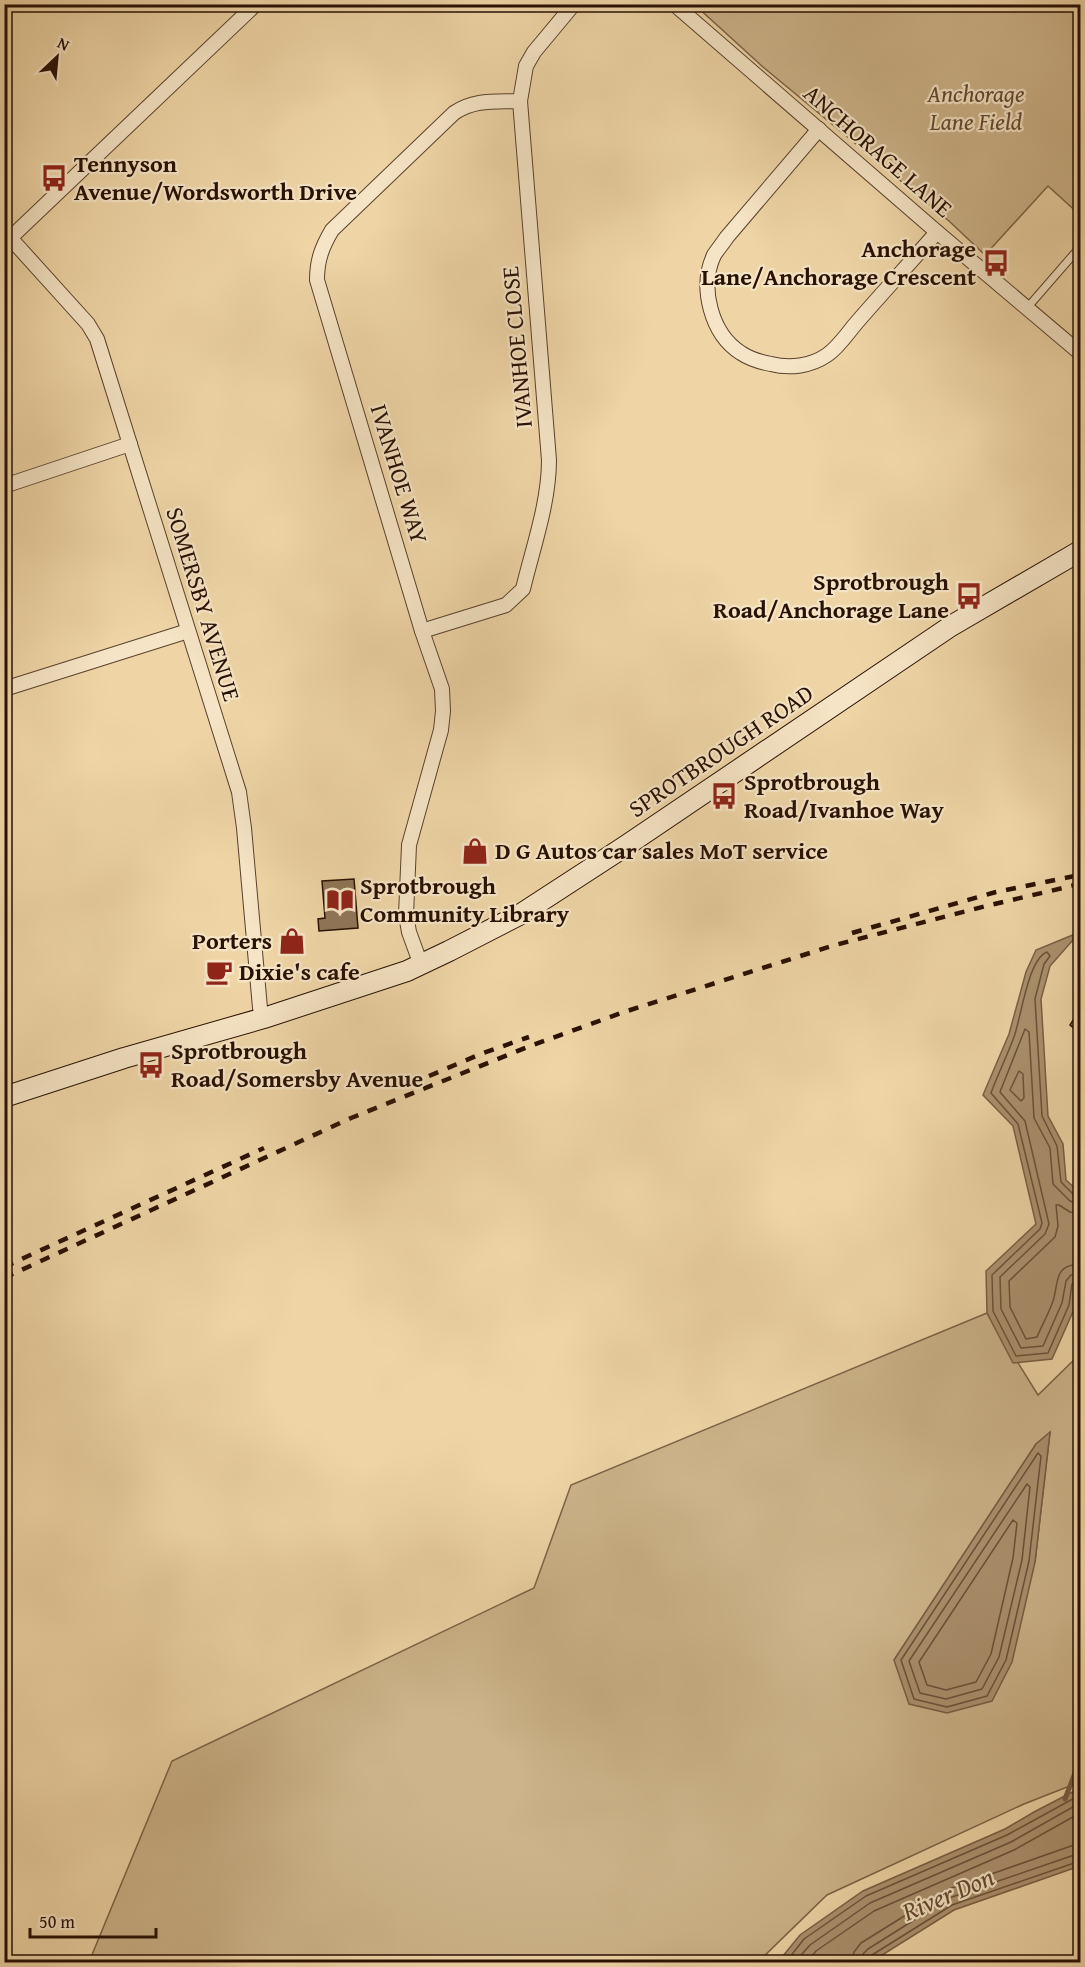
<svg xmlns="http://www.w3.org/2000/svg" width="1085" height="1967" font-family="'Gentium Book Plus',serif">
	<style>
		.green { fill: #cdb48a; stroke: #7b6247; stroke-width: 1.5; fill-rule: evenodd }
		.water { fill: #ac926f; stroke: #785e44; stroke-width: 1.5 }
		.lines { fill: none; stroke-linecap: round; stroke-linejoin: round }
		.shore { stroke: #6a513a; stroke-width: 1.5 }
		.stream { stroke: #785e44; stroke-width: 5 }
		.building { fill: #907658; stroke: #291004; stroke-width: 1.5 }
		.lane-casing { stroke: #5a412c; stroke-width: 9 }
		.street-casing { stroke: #5a412c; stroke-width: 16 }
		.secondary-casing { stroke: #291004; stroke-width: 22 }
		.lane { stroke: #f5e4c5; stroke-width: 7 }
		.street { stroke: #f5e4c5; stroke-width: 14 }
		.secondary { stroke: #f5e4c5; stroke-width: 20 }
		.rail { stroke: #291004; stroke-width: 4.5; stroke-dasharray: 10 10; stroke-linecap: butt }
		.labels { text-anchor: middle; stroke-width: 4.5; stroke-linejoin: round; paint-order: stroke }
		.park-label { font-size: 24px; font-style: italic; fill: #624933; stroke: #f5e4c5 }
		.street-label { font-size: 24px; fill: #291004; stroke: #f5e4c5 }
		.poi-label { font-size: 24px; font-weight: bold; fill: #291004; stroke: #f5e4c5; text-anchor: start }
		.water-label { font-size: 26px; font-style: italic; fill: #644a34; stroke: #f5e4c5 }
	</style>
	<rect width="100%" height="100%" fill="#efd5a6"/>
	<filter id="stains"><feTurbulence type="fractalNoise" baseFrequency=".00333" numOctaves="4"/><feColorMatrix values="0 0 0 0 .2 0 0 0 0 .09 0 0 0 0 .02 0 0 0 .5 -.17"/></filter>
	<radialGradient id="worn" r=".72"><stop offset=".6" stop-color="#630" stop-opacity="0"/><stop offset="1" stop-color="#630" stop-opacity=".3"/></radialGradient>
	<g class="green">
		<path d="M695 5H1080V215L1048 186 985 255 949 221 763 67Z"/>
		<path d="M987 1313 1038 1395 1080 1354V1782L1024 1804 827 1895 758 1962H89L172 1761 534 1588 571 1485ZM1050 1433 1035 1562 894 1660 1036 1444Z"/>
	</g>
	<g class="water">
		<path d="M1080 932 1050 966 1041 999 1048 1116 1063 1144 1066 1180 1080 1193V1266L1075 1307 1052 1359 1013 1363 987 1313 986 1271 1036 1224 1013 1126 983 1095 1009 1034 1026 972 1036 950Z"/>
		<path d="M1050 1432 1035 1562 1012 1662 992 1701 947 1713 909 1704 894 1660 1036 1444Z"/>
		<path d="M1080 1788V1866L954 1910 871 1962H778L800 1935 863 1891 1005 1829 1034 1812Z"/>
	</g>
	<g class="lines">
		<g class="shore">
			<path d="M1019 1071 1023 1074 1024 1098 1021 1101 1010 1090Z"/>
			<path d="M1080 1197 1074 1195 1061 1182 1057 1146 1042 1116 1035 999 1044 964 1050 956 1047 952C1028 959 1021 1018 1014 1037 1007 1056 998 1074 991 1093L1018 1124 1042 1223 1040 1229 992 1275 993 1311 1016 1356 1048 1353 1069 1305 1072 1284 1076 1281 1080 1280"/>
			<path d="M1080 1205 1070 1201 1053 1184 1050 1148 1034 1118 1029 1032 1025 1029 1000 1092 1025 1121 1049 1224 1045 1234 1000 1277 1001 1309 1021 1348 1043 1346 1062 1303 1066 1281 1071 1275 1080 1273"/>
			<path d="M1080 1214 1070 1212 1059 1205H1056L1058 1226 1055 1237 1009 1281 1010 1307 1026 1339 1037 1337C1042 1325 1049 1313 1053 1301 1059 1283 1053 1265 1080 1264"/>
			<path d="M1038 1453 1041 1456 1029 1561 1006 1660 987 1696 947 1707 914 1699 901 1660Z"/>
			<path d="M1027 1484 1030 1487 1022 1560 999 1657 982 1689 946 1699 920 1693 909 1661Z"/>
			<path d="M1013 1520 1017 1523 1013 1558 991 1654 976 1682 946 1690 927 1685 919 1662Z"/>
			<path d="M786 1962 804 1939 866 1896 1007 1835 1080 1795"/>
			<path d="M795 1962 810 1945 870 1903 1011 1842 1080 1803"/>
			<path d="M807 1962 816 1951 874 1911 1014 1850 1080 1813"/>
			<path d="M852 1962 854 1952 861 1943 946 1890 1071 1846 1080 1844"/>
			<path d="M861 1962 863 1954 868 1949 949 1898 1080 1853"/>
			<path d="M869 1962 872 1955 952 1905 1080 1861"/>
		</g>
		<path class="stream" d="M1065 1799 1080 1760"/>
	</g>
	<g class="building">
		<path d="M354 879 358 928 319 931 318 919 325 918 322 881Z"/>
		<path d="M1080 1009V1033L1070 1025Z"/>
	</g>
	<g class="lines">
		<defs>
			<path id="lane" d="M1027 308 1080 247"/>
			<g id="street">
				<path d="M674 4 937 232 1080 353"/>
				<path d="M819 129 727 237C723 243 718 249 714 255 699 287 711 334 741 353 750 359 760 362 771 364 790 369 811 366 827 355 839 347 849 331 858 321 884 291 911 262 937 232"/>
				<path d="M4 231 88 324 97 339 239 792 244 828 260 1008 264 1018"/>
				<path d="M5 243 256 4"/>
				<path d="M4 486 130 444"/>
				<path d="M422 631 506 605 523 589C533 547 549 503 549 460L520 101 526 66 534 52 574 4"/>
				<path d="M4 689 188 631"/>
				<path d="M421 965 409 932 406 915 409 845 441 730 443 711 442 689 422 631 317 280C317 260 322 247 332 230L454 113C475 99 495 102 520 101"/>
			</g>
			<path id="secondary" d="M4 1097 124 1058 264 1018 407 971 449 951 521 914 624 847 951 626 1080 551"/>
		</defs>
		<use href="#lane" class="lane-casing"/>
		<use href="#street" class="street-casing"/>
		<use href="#secondary" class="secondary-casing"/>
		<use href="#lane" class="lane"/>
		<use href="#street" class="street"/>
		<use href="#secondary" class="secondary"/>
		<g class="rail">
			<path d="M852 933 996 892 1080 875"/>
			<path d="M429 1076 483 1053 529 1037"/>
			<path d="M4 1267 264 1148"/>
			<path d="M4 1278 351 1118 530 1046 624 1012 835 945 986 906 1080 884"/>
		</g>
	</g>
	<defs>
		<symbol id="bus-bare" viewBox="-9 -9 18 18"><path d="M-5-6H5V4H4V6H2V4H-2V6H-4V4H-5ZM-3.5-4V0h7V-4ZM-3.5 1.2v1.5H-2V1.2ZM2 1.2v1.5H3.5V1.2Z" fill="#8f2418" stroke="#f5e4c5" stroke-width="2.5" paint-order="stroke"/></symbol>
		<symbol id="shop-bare" viewBox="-9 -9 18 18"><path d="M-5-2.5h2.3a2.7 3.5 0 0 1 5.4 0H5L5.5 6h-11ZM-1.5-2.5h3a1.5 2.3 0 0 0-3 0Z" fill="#8f2418" stroke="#f5e4c5" stroke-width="2.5" paint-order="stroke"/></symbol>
		<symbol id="library-bare" viewBox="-9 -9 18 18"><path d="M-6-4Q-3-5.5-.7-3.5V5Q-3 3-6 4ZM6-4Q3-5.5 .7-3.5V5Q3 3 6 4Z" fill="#8f2418" stroke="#f5e4c5" stroke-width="2.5" paint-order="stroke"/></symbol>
		<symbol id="cafe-bare" viewBox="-9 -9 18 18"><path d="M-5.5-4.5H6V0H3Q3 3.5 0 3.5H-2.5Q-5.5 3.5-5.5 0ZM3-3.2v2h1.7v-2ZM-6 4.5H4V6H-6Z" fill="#8f2418" stroke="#f5e4c5" stroke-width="2.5" paint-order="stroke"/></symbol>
	</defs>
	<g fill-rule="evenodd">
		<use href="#bus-bare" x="35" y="159" width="38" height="38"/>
		<use href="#bus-bare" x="977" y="244" width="38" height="38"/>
		<use href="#bus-bare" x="950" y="577" width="38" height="38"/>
		<use href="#bus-bare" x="705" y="777" width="38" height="38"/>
		<use href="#shop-bare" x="456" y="832" width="38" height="38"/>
		<use href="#library-bare" x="321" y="881" width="38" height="38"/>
		<use href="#shop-bare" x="273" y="922" width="38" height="38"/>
		<use href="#cafe-bare" x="200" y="953" width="38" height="38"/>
		<use href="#bus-bare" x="132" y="1046" width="38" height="38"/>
	</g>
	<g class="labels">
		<g class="park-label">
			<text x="976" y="102">Anchorage<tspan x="976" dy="28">Lane Field</tspan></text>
		</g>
		<g class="street-label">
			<text transform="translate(878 151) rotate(41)" y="8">ANCHORAGE LANE</text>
			<text transform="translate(517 347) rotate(-95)" y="8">IVANHOE CLOSE</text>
			<text transform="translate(399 474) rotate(73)" y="8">IVANHOE WAY</text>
			<text transform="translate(203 604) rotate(73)" y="8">SOMERSBY AVENUE</text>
			<text transform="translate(721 751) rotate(-34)" y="8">SPROTBROUGH ROAD</text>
		</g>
		<g class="poi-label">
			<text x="74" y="172">Tennyson<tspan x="74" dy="28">Avenue/Wordsworth Drive</tspan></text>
			<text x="976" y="257" text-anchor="end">Anchorage<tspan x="976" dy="28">Lane/Anchorage Crescent</tspan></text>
			<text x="949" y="590" text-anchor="end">Sprotbrough<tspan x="949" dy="28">Road/Anchorage Lane</tspan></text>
			<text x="744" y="790">Sprotbrough<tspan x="744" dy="28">Road/Ivanhoe Way</tspan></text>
			<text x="495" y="859">D G Autos car sales MoT service</text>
			<text x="360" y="894">Sprotbrough<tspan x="360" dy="28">Community Library</tspan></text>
			<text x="272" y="949" text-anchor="end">Porters</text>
			<text x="239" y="980">Dixie's cafe</text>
			<text x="171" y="1059">Sprotbrough<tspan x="171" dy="28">Road/Somersby Avenue</tspan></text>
		</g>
		<g class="water-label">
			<text transform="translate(948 1894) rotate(-23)" y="9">River Don</text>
		</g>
	</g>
	<rect width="1085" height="1967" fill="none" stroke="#efd5a6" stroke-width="24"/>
	<rect x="6" y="6" width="1073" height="1955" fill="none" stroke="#291004" stroke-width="3"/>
	<rect x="12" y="12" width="1061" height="1943" fill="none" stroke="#291004" stroke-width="1.5"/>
	<g transform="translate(57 57) rotate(26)" stroke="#f5e4c5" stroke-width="4.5" paint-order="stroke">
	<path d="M0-4.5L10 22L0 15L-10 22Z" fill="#291004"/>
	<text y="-9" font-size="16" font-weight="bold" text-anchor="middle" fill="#291004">N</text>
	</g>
	<path d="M30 1928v9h126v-9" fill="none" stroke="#291004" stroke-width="3"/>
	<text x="39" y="1928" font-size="18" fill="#291004" stroke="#f5e4c5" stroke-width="4.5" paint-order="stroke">50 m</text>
	<rect width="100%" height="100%" filter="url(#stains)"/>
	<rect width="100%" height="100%" fill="url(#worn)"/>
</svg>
